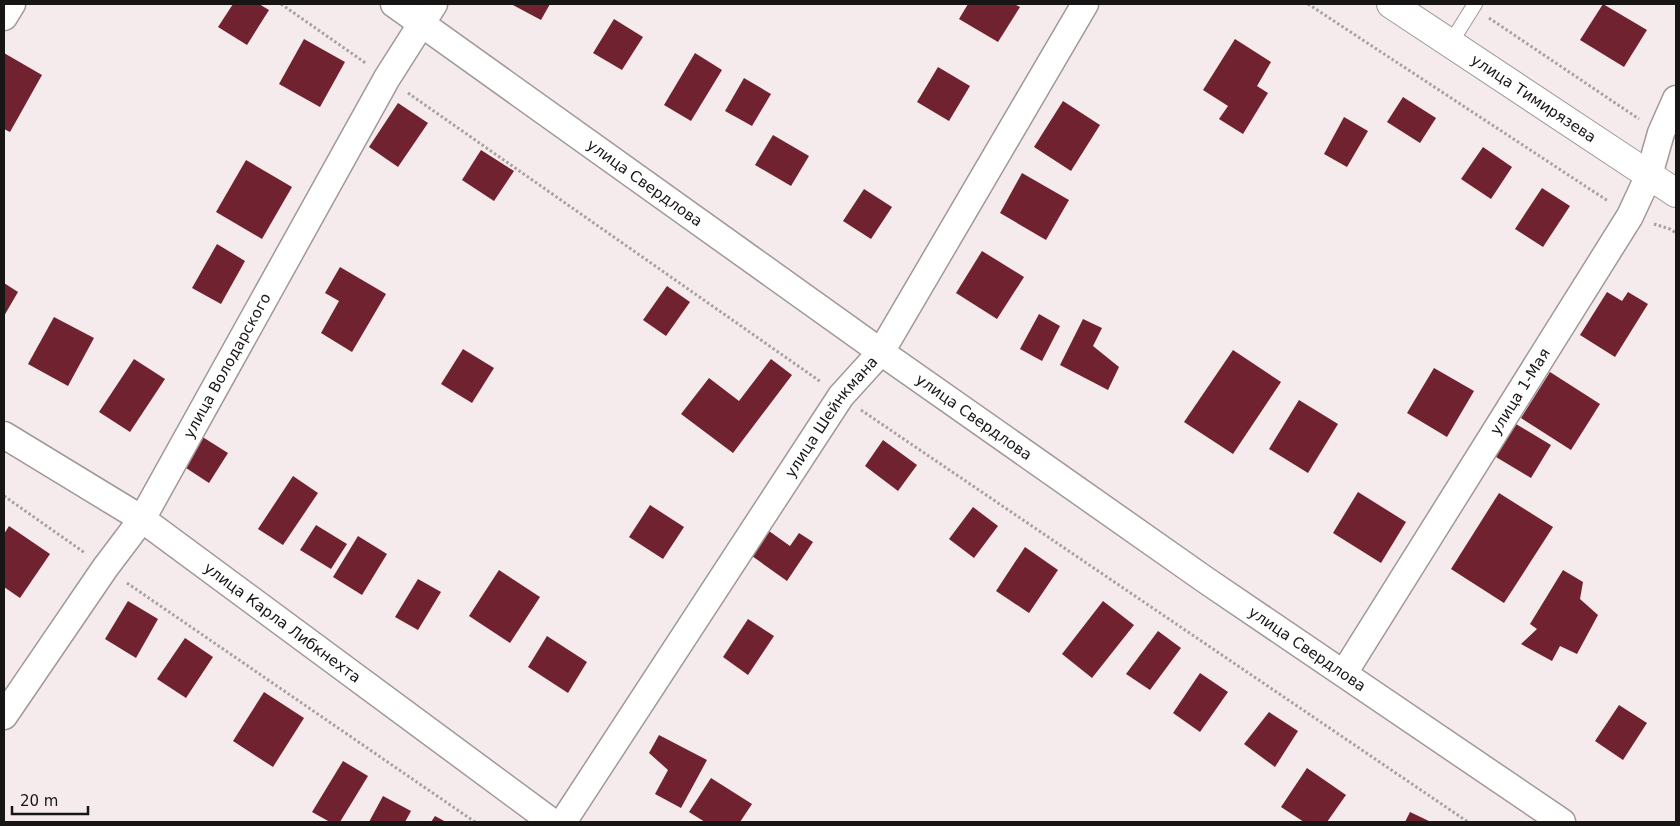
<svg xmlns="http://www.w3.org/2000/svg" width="1680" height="826" font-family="'DejaVu Sans',sans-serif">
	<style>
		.building { fill: #712230 }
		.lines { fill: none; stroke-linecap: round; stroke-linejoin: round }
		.service-casing { stroke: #a19898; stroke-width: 16 }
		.minor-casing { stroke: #a19898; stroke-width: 29 }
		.secondary-casing { stroke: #a19898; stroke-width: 30 }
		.path { stroke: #a8a1a1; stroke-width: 3; stroke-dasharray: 2.5 2.5; stroke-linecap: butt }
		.service { stroke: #fff; stroke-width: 14 }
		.minor { stroke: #fff; stroke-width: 26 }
		.secondary { stroke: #fff; stroke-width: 28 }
		.labels { text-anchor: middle; stroke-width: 5; stroke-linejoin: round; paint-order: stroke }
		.street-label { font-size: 15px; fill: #181515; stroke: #f5ebec }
	</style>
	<rect width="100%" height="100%" fill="#f5ebec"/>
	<g class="building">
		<path d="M233 4H259L269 10 247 45 218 27Z"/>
		<path d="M511 4H550L541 20Z"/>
		<path d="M968 4H1014L1020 7 998 42 959 19Z"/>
		<path d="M1603 4 1647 30 1624 67 1580 40Z"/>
		<path d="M614 19 643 37 622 70 593 53Z"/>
		<path d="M304 39 345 62 320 107 279 84Z"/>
		<path d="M1235 39 1271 62 1257 86 1268 93 1243 134 1219 119 1228 106 1203 90Z"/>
		<path d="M4 53 42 75 10 132 4 129Z"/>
		<path d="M695 53 722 70 691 121 664 105Z"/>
		<path d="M938 67 970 86 949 121 917 102Z"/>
		<path d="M744 78 771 94 752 126 725 111Z"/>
		<path d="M1403 97 1436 118 1420 143 1387 122Z"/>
		<path d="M1063 101 1100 125 1071 171 1034 147Z"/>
		<path d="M398 103 428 123 398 167 369 147Z"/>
		<path d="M1344 117 1368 131 1347 167 1324 154Z"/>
		<path d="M773 135 809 156 791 186 755 165Z"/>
		<path d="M1483 147 1512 167 1491 199 1461 179Z"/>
		<path d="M481 150 514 171 494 201 462 180Z"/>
		<path d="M246 160 292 187 262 239 216 212Z"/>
		<path d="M1022 173 1069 200 1046 240 1000 213Z"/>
		<path d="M1542 188 1570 206 1543 247 1515 229Z"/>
		<path d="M864 189 892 207 871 239 843 221Z"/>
		<path d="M217 244 245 261 221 304 192 288Z"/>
		<path d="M982 251 1024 277 997 319 956 293Z"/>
		<path d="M340 267 386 294 352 352 321 333 339 301 325 293Z"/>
		<path d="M4 283 18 292 4 316Z"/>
		<path d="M667 286 690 302 666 336 643 320Z"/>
		<path d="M1607 292 1622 301 1628 292 1648 304 1615 357 1580 335Z"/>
		<path d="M1039 314 1060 326 1042 361 1020 349Z"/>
		<path d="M54 317 94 338 68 386 28 364Z"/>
		<path d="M1083 319 1102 328 1093 346 1119 367 1108 390 1060 365Z"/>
		<path d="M463 349 494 368 472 403 441 384Z"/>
		<path d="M1233 350 1281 382 1233 454 1184 422Z"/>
		<path d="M134 359 165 379 130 432 99 412Z"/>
		<path d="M771 359 792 375 733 453 681 414 709 378 739 401Z"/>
		<path d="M1434 368 1474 391 1447 437 1407 413Z"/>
		<path d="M1550 372 1600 404 1571 450 1521 418Z"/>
		<path d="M1299 400 1338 424 1308 473 1269 449Z"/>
		<path d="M1516 424 1551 445 1531 478 1496 457Z"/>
		<path d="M201 436 228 453 209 483 183 466Z"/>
		<path d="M883 440 917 465 898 491 865 466Z"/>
		<path d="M293 476 318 493 283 545 258 529Z"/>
		<path d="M1358 492 1406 522 1381 563 1333 533Z"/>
		<path d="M1499 493 1553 527 1504 603 1451 569Z"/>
		<path d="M650 505 684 527 663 559 629 537Z"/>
		<path d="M973 507 998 526 974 558 949 539Z"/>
		<path d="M316 525 347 544 331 569 300 550Z"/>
		<path d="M9 526 50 554 20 598 4 587V534Z"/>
		<path d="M769 531 790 546 799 533 813 542 787 581 752 556Z"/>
		<path d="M358 536 387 554 362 595 333 577Z"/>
		<path d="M1025 547 1058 570 1029 613 996 591Z"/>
		<path d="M499 570 540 597 510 643 469 616Z"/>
		<path d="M1563 570 1583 582 1580 599 1598 615 1577 654 1560 646 1552 661 1521 644 1537 629 1530 624Z"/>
		<path d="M418 579 441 592 418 630 395 617Z"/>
		<path d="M128 601 158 619 136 658 105 639Z"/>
		<path d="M1103 601 1134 625 1092 678 1062 654Z"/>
		<path d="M748 619 774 636 748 675 723 657Z"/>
		<path d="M1158 631 1181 648 1150 690 1126 674Z"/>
		<path d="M547 636 587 662 568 693 528 667Z"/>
		<path d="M185 638 213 657 186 698 157 679Z"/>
		<path d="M1200 673 1228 692 1200 732 1173 713Z"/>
		<path d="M264 692 304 718 273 767 233 741Z"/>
		<path d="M1619 705 1647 723 1623 760 1595 741Z"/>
		<path d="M1269 712 1298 731 1275 767 1244 744Z"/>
		<path d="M659 735 707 760 681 808 655 794 668 770 649 753Z"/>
		<path d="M343 761 368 776 340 822H330L312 812Z"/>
		<path d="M1307 768 1346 795 1327 822H1304L1281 807Z"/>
		<path d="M711 778 752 804 740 822H705L689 812Z"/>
		<path d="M383 796 411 811 405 822H369Z"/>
		<path d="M1410 812 1431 822H1405Z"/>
		<path d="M435 816 446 822H431Z"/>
	</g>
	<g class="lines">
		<defs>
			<path id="service" d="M1450 44 1475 4"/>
			<g id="minor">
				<path id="s1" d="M394 4 881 352 1207 581 1562 822"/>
				<path d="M4 17 12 4"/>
				<path id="s2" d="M4 435 142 519 552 822"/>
				<path id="s3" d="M1344 673 1630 216 1649 175 1661 133 1676 99"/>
				<path id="s4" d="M4 716 105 568 142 519 387 78 434 4"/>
				<path id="s5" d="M563 822 841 396 881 352 1085 4"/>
			</g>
			<g id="secondary">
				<path id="s6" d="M1391 4 1676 193"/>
			</g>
		</defs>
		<use href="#service" class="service-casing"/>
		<use href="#minor" class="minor-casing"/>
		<use href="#secondary" class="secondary-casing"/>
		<g class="path">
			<path d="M281 4 367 64"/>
			<path d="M1308 4 1608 201"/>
			<path d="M1489 18 1639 119"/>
			<path d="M408 93 821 382"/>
			<path d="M1654 224 1670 229 1676 233"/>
			<path d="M861 410 1468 822"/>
			<path d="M4 496 85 553"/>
			<path d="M127 583 475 822"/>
		</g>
		<use href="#service" class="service"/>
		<use href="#minor" class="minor"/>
		<use href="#secondary" class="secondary"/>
	</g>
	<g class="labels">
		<g class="street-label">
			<text dy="5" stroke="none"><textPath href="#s6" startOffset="171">улица Тимирязева</textPath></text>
			<text dy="5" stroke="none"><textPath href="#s1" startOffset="308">улица Свердлова</textPath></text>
			<text dy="5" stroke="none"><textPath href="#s4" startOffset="416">улица Володарского</textPath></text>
			<text dy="5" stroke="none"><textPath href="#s3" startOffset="332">улица 1-Мая</textPath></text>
			<text dy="5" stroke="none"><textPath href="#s5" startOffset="486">улица Шейнкмана</textPath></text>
			<text dy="5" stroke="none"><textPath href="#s1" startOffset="712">улица Свердлова</textPath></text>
			<text dy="5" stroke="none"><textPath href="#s2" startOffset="336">улица Карла Либкнехта</textPath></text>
			<text dy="5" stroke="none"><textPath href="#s1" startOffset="1118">улица Свердлова</textPath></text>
		</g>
	</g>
	<rect width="1680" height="826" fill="none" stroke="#181515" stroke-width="10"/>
	<path d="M12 806v8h76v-8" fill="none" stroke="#181515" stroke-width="2.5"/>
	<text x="20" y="806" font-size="15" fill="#181515" stroke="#f5ebec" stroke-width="4" paint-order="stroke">20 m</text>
</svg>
